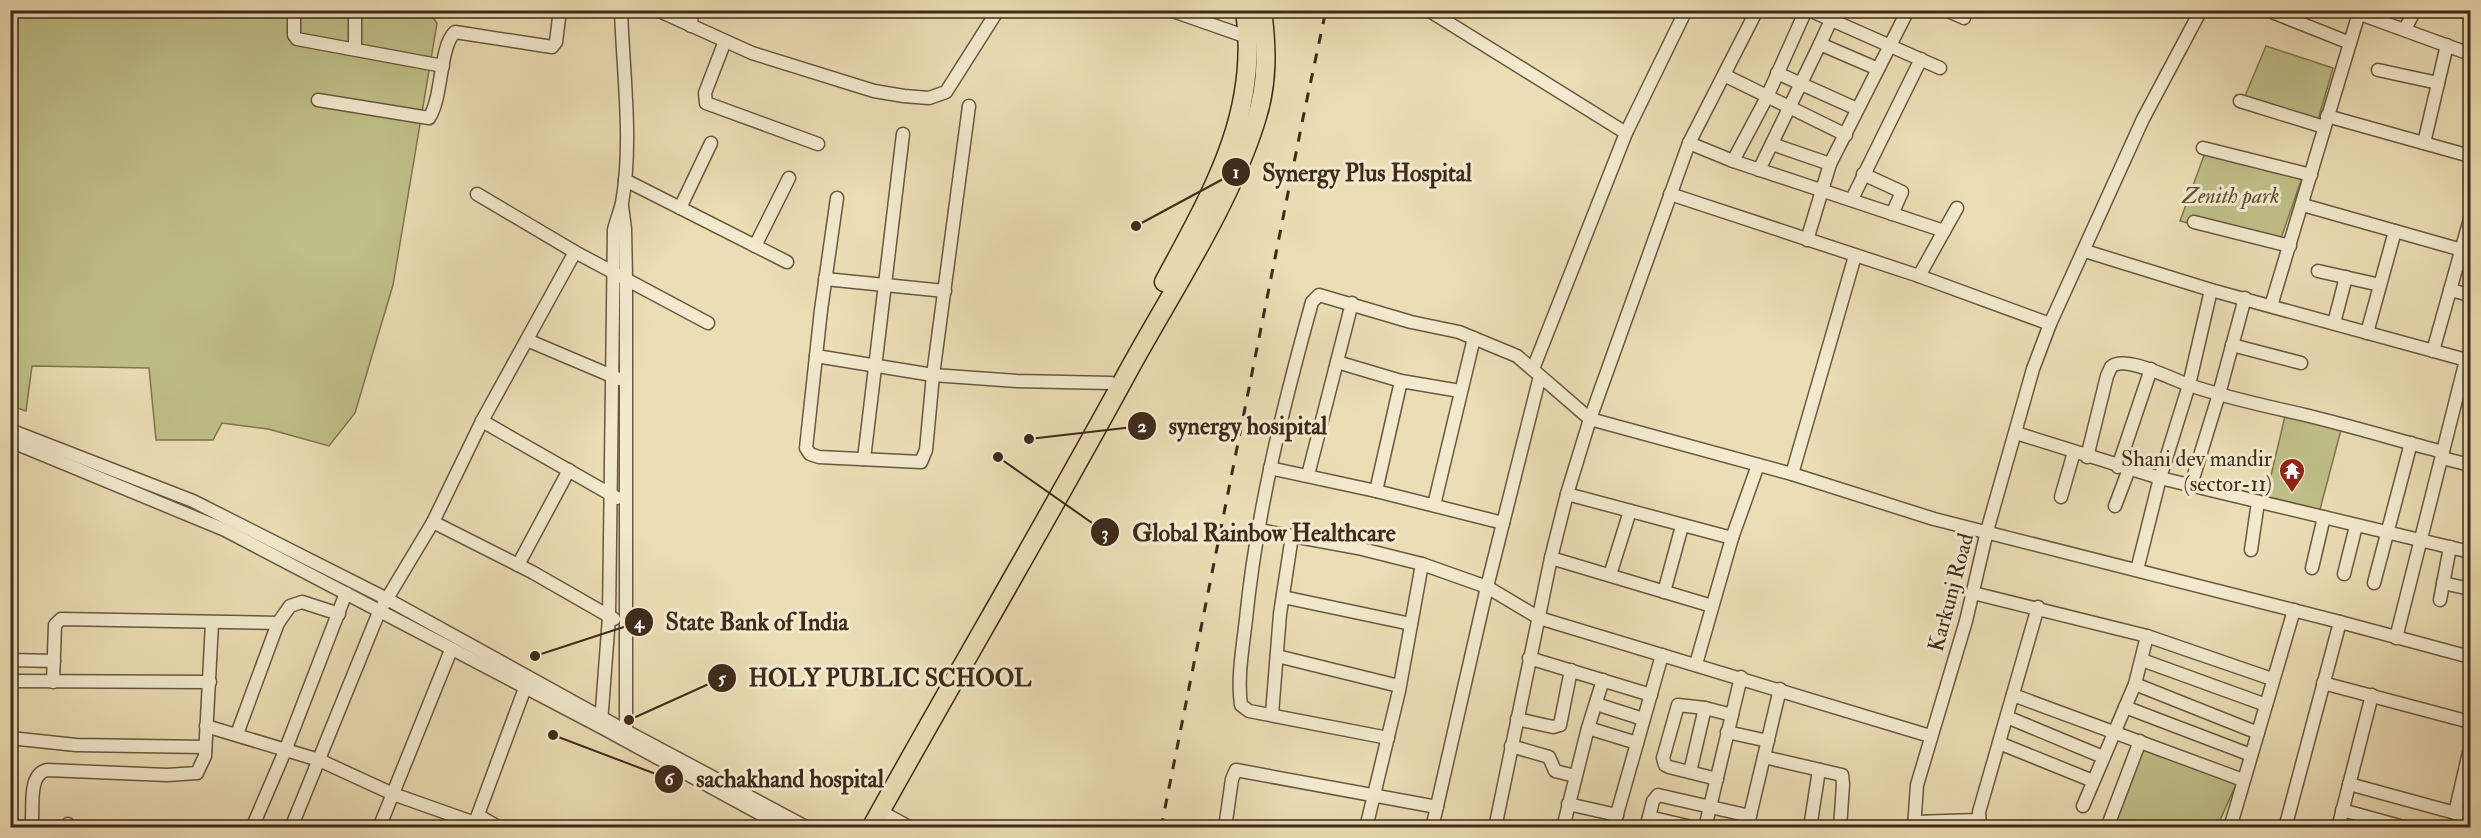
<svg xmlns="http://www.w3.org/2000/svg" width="2481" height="838" font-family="'IM FELL Double Pica',serif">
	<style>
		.green { fill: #bfbf87; stroke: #7f7450; stroke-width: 1.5 }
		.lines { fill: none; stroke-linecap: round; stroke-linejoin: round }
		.minor-casing { stroke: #6a5740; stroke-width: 15 }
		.highway-casing { stroke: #3f2a1a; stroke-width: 21 }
		.minor { stroke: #f2e9ce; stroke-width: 12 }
		.highway { stroke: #ebddb4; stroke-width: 18 }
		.rail { stroke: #3f2a1a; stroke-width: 3; stroke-dasharray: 10 10; stroke-linecap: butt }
		.labels { text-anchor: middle; stroke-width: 6; stroke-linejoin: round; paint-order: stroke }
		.park-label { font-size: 22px; font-style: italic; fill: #5f4f35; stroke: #f2e9ce }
		.poi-label { font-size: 22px; fill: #3f2a1a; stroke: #f2e9ce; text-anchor: end }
		.street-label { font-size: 22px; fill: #3f2a1a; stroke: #f2e9ce }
		.leader { fill: none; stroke: #3f2a1a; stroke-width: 2 }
		.callout-dot { fill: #3f2a1a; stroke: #f2e9ce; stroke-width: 2 }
		.mark-label { font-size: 18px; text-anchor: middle; font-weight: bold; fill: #fff }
		.callout-label { font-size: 24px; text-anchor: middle; font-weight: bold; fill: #3f2a1a; stroke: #f2e9ce; stroke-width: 6; stroke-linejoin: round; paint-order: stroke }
	</style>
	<rect width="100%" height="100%" fill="#ebddb4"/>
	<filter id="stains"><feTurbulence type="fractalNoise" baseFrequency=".00333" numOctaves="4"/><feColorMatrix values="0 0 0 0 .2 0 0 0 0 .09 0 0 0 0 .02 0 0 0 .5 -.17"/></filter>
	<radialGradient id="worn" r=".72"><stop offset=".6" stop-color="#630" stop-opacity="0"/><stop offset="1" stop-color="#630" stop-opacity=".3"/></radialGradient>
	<g class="green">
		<path d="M11 11H428L437 23 393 285 355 413 329 446 268 429 222 423 213 440H156L149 368 32 366 26 411 11 406Z"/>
		<path d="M2266 46 2333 68 2318 120 2245 96Z"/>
		<path d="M2206 150 2303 175 2278 247 2180 221Z"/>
		<path d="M2286 412 2342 426 2318 517 2264 505Z"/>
		<path d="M2139 741 2237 782 2217 827 2110 828Z"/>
	</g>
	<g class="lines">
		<defs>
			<g id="minor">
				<path d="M294 10V35L297 39 443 66"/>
				<path d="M657 10 752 53 874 91 904 96 929 98 946 92 998 10"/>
				<path d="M1170 10 1247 37"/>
				<path d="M1428 10 1626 133"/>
				<path d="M1809 10 1940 68"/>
				<path d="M1946 10 1964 18"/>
				<path d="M2267 10 2350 43"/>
				<path d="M2352 11 2470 54"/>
				<path d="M691 26 692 10"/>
				<path d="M2405 29 2415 10"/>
				<path d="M725 41 705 93 706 103 818 144"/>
				<path d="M1820 44 1831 20"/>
				<path d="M355 48V10"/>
				<path d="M2378 70 2438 83"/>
				<path d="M1777 73 1857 109"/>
				<path d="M1724 75 1846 135"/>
				<path d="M318 100 429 118C443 97 439 47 455 32L552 47 556 42 560 10"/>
				<path d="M2240 101 2324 127"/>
				<path d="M2327 116 2470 156"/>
				<path d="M1689 143 1733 161 1944 231 1919 276"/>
				<path d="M2424 143 2447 45"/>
				<path d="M1772 144 1830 164"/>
				<path d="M2203 148 2311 175"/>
				<path d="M1733 161 1767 97 1806 10"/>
				<path d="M1759 170 1820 44 1878 69"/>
				<path d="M1863 174 1902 192 1892 214"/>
				<path d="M625 180 787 262"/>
				<path d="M477 194 575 252 708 323"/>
				<path d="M1670 194 1919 276 2050 324"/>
				<path d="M837 198 821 310 806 448 810 454 819 457 921 462 926 450 933 375 969 106"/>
				<path d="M1852 199 1921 59"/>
				<path d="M2303 205 2462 250"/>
				<path d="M622 206 625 229 626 278V737"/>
				<path d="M680 208 711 143"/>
				<path d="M2194 222 2290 246"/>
				<path d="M1944 231 1957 208"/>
				<path d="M1807 240 1830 164 1908 10"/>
				<path d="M755 246 789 178"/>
				<path d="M2085 251 2211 290 2470 361"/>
				<path d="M2318 271 2380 285"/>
				<path d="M825 279 945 291"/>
				<path d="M2450 290 2470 295"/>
				<path d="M2271 306 2359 13"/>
				<path d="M2334 323 2346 277"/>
				<path d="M2367 333 2395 231"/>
				<path d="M527 340 619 379"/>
				<path d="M2232 345 2301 363"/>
				<path d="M2433 351 2470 219"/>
				<path d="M816 356 933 375 1017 381 1111 383"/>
				<path d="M1337 362 1401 381 1460 391"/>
				<path d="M1533 369 1626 133 1686 10"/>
				<path d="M482 421 617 498"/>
				<path d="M10 430 193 501 387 599 626 731 808 828"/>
				<path d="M2016 433 2160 478 2470 552"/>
				<path d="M10 441 225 530 601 727 786 828"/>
				<path d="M2087 457 2107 376 2111 367C2124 354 2174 380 2189 385 2227 398 2266 406 2305 415 2351 426 2397 440 2443 452"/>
				<path d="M2442 458 2470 465"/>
				<path d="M864 459 903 134"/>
				<path d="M2118 467 2151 369"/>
				<path d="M1270 468 1376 491 1503 523"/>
				<path d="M1792 474 1855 256"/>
				<path d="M1308 475 1352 303"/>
				<path d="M2191 485 2219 394 2245 298"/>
				<path d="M1376 491 1401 381"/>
				<path d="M1567 494 1732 538"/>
				<path d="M2061 497 2074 452"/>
				<path d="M1434 505 1474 338"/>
				<path d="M2115 506 2129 469"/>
				<path d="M433 522 532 572 614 619"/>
				<path d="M1259 530 1358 548 1422 564 1487 587 1539 618 1930 736"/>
				<path d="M2251 550 2258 502"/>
				<path d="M1551 558 1712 606"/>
				<path d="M518 565 569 470"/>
				<path d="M2312 568 2324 517"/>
				<path d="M2137 570 2160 478 2189 385 2211 290"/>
				<path d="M2344 574 2356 526"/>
				<path d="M1610 575 1630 511"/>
				<path d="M2374 583 2411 443"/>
				<path d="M2443 583 2470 589"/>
				<path d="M1664 592 1682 526"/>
				<path d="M1973 593 2147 636 2272 679"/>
				<path d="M1283 597 1411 624"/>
				<path d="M2440 600 2450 547"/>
				<path d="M2396 638 2466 360"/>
				<path d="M1277 656 1399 686"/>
				<path d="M1529 658 1651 695"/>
				<path d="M10 660 54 661"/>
				<path d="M2142 660 2266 705"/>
				<path d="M1696 664 1732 538 1758 465"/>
				<path d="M10 681 210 682"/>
				<path d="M53 682 55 625 61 619 278 623 290 606 302 602 339 614"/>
				<path d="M2323 683 2470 722"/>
				<path d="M2135 684 2258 733"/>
				<path d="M2013 695 2243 780"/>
				<path d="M1596 704 1643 719"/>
				<path d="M2125 707 2251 755"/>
				<path d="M1272 714 1280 614 1292 536"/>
				<path d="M2007 717 2103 757"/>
				<path d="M1517 719 1553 727 1560 725 1571 670"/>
				<path d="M601 723 609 617 614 230C616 221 620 212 622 203 633 142 623 73 621 10"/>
				<path d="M206 726 319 760 393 794 475 823"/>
				<path d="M1588 728 1603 680"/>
				<path d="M1727 732 1768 741"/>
				<path d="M237 734 278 623"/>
				<path d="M10 738 76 745 205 747"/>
				<path d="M1388 738 1249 711 1241 705C1237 678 1243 646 1246 619 1257 510 1283 407 1312 302L1319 295 1411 322 1459 332 1517 356 1590 419 1792 474 1934 519 2340 622 2470 657"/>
				<path d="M1999 743 2093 781"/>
				<path d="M1511 746 1549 757 1555 771 1575 776"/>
				<path d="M1764 757 1842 775 1843 784 1840 828"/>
				<path d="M1690 772 1705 708"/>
				<path d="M1717 779 1669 767 1665 765 1663 758 1678 705 1705 708 1732 715"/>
				<path d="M2349 784 2470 817"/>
				<path d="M1568 804 1617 815"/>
				<path d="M2083 806 2135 684 2147 636"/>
				<path d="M2342 810 2407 828"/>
				<path d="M880 811 911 828"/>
				<path d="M2455 813 2470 748"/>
				<path d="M479 816 500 828"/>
				<path d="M1649 817 1653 801 1658 795 1750 816"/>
				<path d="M32 819C33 803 29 774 47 770L167 775 197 773 205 756 212 623"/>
				<path d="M1914 822 1979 820"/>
				<path d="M67 828 68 824"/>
				<path d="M252 828 285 751 346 593"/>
				<path d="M291 828 379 612 433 522 482 421 575 252"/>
				<path d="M379 828 451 650"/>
				<path d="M473 828 525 688"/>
				<path d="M1225 828 1232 779 1236 770 1437 807"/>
				<path d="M1366 828 1399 691 1422 564"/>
				<path d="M1432 828 1487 587 1540 376"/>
				<path d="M1495 828 1551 558 1567 494 1590 419 1689 143 1757 10"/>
				<path d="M1563 828 1588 728 1637 743"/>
				<path d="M1613 828 1662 655"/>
				<path d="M1646 828 1649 817 1696 828"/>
				<path d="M1705 828 1741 677"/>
				<path d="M1747 828 1780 689"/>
				<path d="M1810 828 1819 770"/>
				<path d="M1914 828 1917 785 1966 621 1987 531 2033 369 2050 324 2143 119 2201 10"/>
				<path d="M1980 828 1979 812 2038 607"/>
				<path d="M2107 828 2140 741"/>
				<path d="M2230 828 2294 610"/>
				<path d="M2285 828 2340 622"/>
				<path d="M2338 828 2372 695"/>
			</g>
			<g id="highway">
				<path d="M1164 282C1211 194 1260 114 1245 10"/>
				<path d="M871 828C957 673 1047 521 1131 366 1174 288 1230 204 1256 120 1268 83 1267 48 1262 10"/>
			</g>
		</defs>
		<use href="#minor" class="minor-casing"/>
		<use href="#highway" class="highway-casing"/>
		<use href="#minor" class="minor"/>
		<use href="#highway" class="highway"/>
		<path class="rail" d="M1161 828 1303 118 1326 10"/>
	</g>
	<defs>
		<symbol id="temple-pin" viewBox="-11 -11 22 30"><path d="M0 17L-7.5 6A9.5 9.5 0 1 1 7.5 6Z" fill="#8f2418" stroke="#f2e9ce"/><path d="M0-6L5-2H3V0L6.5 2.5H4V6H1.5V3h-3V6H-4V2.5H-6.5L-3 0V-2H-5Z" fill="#fff"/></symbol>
	</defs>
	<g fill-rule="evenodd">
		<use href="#temple-pin" x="2277" y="456" width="30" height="40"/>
	</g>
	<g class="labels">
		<g class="park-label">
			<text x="2231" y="203">Zenith park</text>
		</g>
		<g class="poi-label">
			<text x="2272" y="466">Shani dev mandir<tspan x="2272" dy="25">(sector-11)</tspan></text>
		</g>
		<g class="street-label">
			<text transform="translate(1950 592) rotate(-75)" y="8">Karkunj Road</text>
		</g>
	</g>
	<path class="leader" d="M1136 226L1236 172M1029 439L1142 426M998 457L1105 532M535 656L639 622M629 720L722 678M553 735L669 779"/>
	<g class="callout-dot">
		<circle cx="1136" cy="226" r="6"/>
		<circle cx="1029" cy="439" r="6"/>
		<circle cx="998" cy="457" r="6"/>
		<circle cx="535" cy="656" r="6"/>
		<circle cx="629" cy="720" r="6"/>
		<circle cx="553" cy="735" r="6"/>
		<circle cx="1236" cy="172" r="15"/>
		<circle cx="1142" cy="426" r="15"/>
		<circle cx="1105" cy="532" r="15"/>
		<circle cx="639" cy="622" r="15"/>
		<circle cx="722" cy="678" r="15"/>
		<circle cx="669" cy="779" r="15"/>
	</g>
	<g class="mark-label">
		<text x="1236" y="178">1</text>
		<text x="1142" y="432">2</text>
		<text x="1105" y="539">3</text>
		<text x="639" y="628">4</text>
		<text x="722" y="684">5</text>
		<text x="669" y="785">6</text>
	</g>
	<g class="callout-label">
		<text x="1367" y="181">Synergy Plus Hospital</text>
		<text x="1248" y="434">synergy hosipital</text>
		<text x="1264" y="541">Global Rainbow Healthcare</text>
		<text x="757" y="630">State Bank of India</text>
		<text x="890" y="686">HOLY PUBLIC SCHOOL</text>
		<text x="790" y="787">sachakhand hospital</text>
	</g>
	<rect width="2481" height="838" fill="none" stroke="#ebddb4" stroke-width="36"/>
	<rect x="12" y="12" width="2457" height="814" fill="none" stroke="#3f2a1a" stroke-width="3"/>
	<rect x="18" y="18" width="2445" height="802" fill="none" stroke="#3f2a1a" stroke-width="1.5"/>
	<rect width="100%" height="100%" filter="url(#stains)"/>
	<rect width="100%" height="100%" fill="url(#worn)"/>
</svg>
